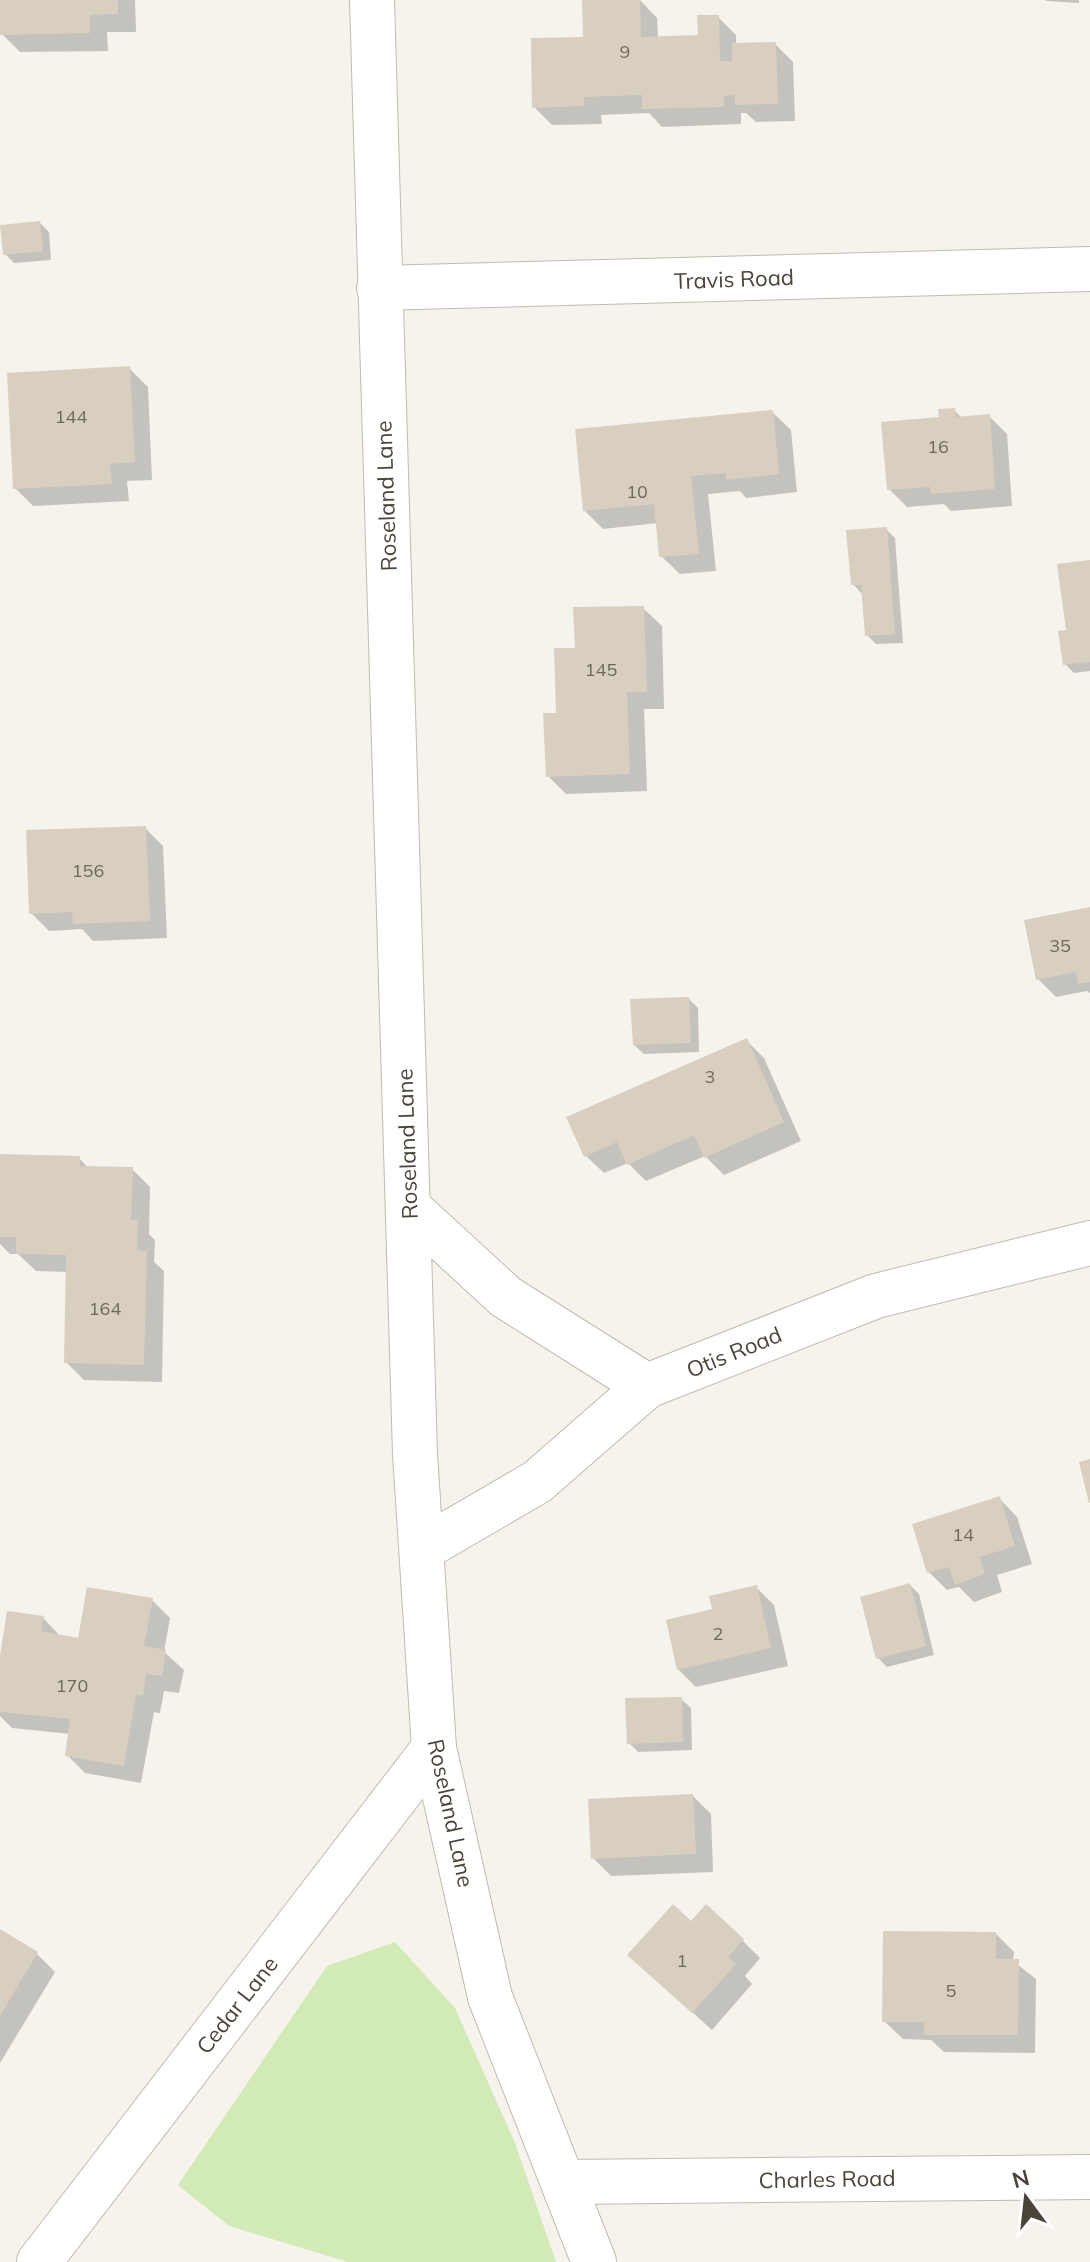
<svg xmlns="http://www.w3.org/2000/svg" width="1090" height="2262" font-family="Mulish,sans-serif">
	<style>
		.green { fill: #d2eab5 }
		.shadow { fill: #0003 }
		.building { fill: #d8cfc1 }
		.lines { fill: none; stroke-linecap: round; stroke-linejoin: round }
		.street-casing { stroke: #c2bbae; stroke-width: 46 }
		.street { stroke: #fff; stroke-width: 44 }
		.labels { text-anchor: middle; stroke-width: 8; stroke-linejoin: round; paint-order: stroke }
		.number-label { font-size: 18px; fill: #6e675b }
		.street-label { font-size: 22px; fill: #4b4439; stroke: #fff }
	</style>
	<rect width="100%" height="100%" fill="#f6f3ec"/>
	<path class="green" d="M395 1942 455 2008 515 2143 556 2262H348L229 2226 178 2185 327 1966Z"/>
	<g class="shadow">
		<path d="M1 0H135L136 32H107L108 51 20 52 2 34Z"/>
		<path d="M640 0 657 18 658 38 700 37 718 17 736 35V45L775 44 793 62 795 121 756 122 746 113H741V124L662 127 649 113 601 115 602 124 552 125 534 107 585 39Z"/>
		<path d="M1045 0H1079V3L1047 1Z"/>
		<path d="M40 223 49 232 51 260 14 263 5 254Z"/>
		<path d="M129 368 148 387 152 480 127 481 129 501 33 506 15 488Z"/>
		<path d="M954 410 962 418 989 416 1007 434 1012 506 951 511 944 504 907 507 889 489 942 419Z"/>
		<path d="M772 412 791 430 797 492 746 498 740 491 708 494 716 571 680 574 661 556 658 523 603 529 585 511Z"/>
		<path d="M886 529 895 538 903 643 876 644 867 635 862 594 853 584Z"/>
		<path d="M1090 562V671L1074 673 1065 664 1068 632Z"/>
		<path d="M643 608 662 626 664 709H644L647 791 566 794 548 776 558 715 577 650Z"/>
		<path d="M145 828 163 846 167 938 93 941 82 929 49 931 31 913Z"/>
		<path d="M1090 909V993L1087 991 1056 997 1038 979Z"/>
		<path d="M689 999 698 1008 699 1052 644 1054 634 1045Z"/>
		<path d="M746 1040 764 1058 801 1141 724 1175 705 1156 646 1181 628 1163 604 1173 585 1155Z"/>
		<path d="M0 1156 79 1158 88 1168 132 1169 150 1187 149 1234 155 1240 154 1262 164 1271 162 1382 84 1380 66 1362 68 1272 36 1271 18 1254H10L0 1244Z"/>
		<path d="M999 1498 1017 1517 1032 1564 997 1575 1002 1592 974 1602 959 1587 947 1590 929 1572Z"/>
		<path d="M910 1585 919 1594 934 1655 887 1667 878 1658Z"/>
		<path d="M756 1587 774 1605 788 1666 696 1687 678 1669 715 1611Z"/>
		<path d="M152 1600 170 1618 164 1652 184 1670 179 1693 164 1691 160 1713 154 1712 141 1783 85 1773 67 1755 70 1734 12 1728 0 1716V1669L43 1618 61 1637 80 1640Z"/>
		<path d="M681 1699 691 1708 692 1750 638 1752 629 1743Z"/>
		<path d="M693 1796 711 1814 713 1872 611 1876 593 1858Z"/>
		<path d="M691 1923 742 1940 760 1958 745 1976 752 1984 712 2030 629 1955Z"/>
		<path d="M0 1932 37 1954 55 1972 0 2063Z"/>
		<path d="M996 1934 1014 1952 1013 1961 1036 1979 1035 2053 944 2052 931 2040 903 2039 884 2021Z"/>
	</g>
	<g class="building">
		<path d="M0 0H118V14L90 15V33L0 35Z"/>
		<path d="M582 0H640L641 37 698 35 697 15H719L720 61H732V43L776 42 778 104 735 105V95L724 96V107L642 109V95L584 97V106L532 108 531 38 583 37Z"/>
		<path d="M40 221 43 251 3 255 0 225Z"/>
		<path d="M130 366 135 462 110 464 112 484 13 489 7 373Z"/>
		<path d="M955 408 956 417 990 414 995 489 931 494 930 487 887 490 881 422 939 417 938 409Z"/>
		<path d="M773 410 779 474 726 480V473L691 476 699 554 659 557 654 504 583 511 575 429Z"/>
		<path d="M887 527 895 634 865 636 861 585H851L846 530Z"/>
		<path d="M1090 560V662L1063 665 1058 631 1066 630 1057 564Z"/>
		<path d="M644 606 647 692H627L630 774 546 777 543 713H556L554 648H575L573 607Z"/>
		<path d="M146 826 150 921 73 924 72 912 29 914 26 830Z"/>
		<path d="M1090 907V982L1078 984 1075 972 1036 980 1024 920Z"/>
		<path d="M689 997 691 1043 633 1045 630 999Z"/>
		<path d="M747 1038 784 1122 704 1158 694 1135 627 1165 617 1142 584 1157 566 1117Z"/>
		<path d="M0 1154 80 1156V1166L133 1167 131 1220H138L137 1250 147 1251 144 1365 64 1363 66 1255 16 1254V1237H0Z"/>
		<path d="M1090 1459V1503H1089L1079 1462Z"/>
		<path d="M1000 1496 1015 1546 980 1557 985 1574 955 1585 949 1567 927 1573 912 1524Z"/>
		<path d="M910 1583 926 1646 876 1659 860 1597Z"/>
		<path d="M757 1585 771 1648 677 1670 666 1620 712 1609 709 1596Z"/>
		<path d="M87 1587 153 1598 144 1646 166 1650 162 1676 146 1674 143 1696 136 1695 124 1766 65 1756 70 1719 0 1712V1656L7 1611 44 1616 41 1631 78 1638Z"/>
		<path d="M682 1697 683 1742 627 1744 625 1698Z"/>
		<path d="M693 1794 696 1854 591 1859 588 1799Z"/>
		<path d="M673 1904 691 1921 706 1904 744 1939 728 1957 736 1964 692 2013 627 1955Z"/>
		<path d="M0 1929 38 1952 0 2016Z"/>
		<path d="M883 1931 996 1932V1959H1019L1018 2035H924V2022H882Z"/>
	</g>
	<g class="lines">
		<defs>
			<g id="street">
				<path d="M372 0 415 1454 434 1748 490 1997 594 2262"/>
				<path d="M379 288 1090 269"/>
				<path d="M409 1208 506 1297 647 1386"/>
				<path d="M422 1549 537 1482 647 1386 876 1296 1090 1243"/>
				<path d="M564 2182 1090 2177"/>
				<path d="M39 2262 434 1748"/>
			</g>
		</defs>
		<use href="#street" class="street-casing"/>
		<use href="#street" class="street"/>
	</g>
	<g class="labels">
		<g class="number-label">
			<text x="625" y="58">9</text>
			<text x="71" y="423">144</text>
			<text x="938" y="453">16</text>
			<text x="637" y="498">10</text>
			<text x="601" y="676">145</text>
			<text x="88" y="877">156</text>
			<text x="1060" y="952">35</text>
			<text x="710" y="1083">3</text>
			<text x="105" y="1315">164</text>
			<text x="963" y="1541">14</text>
			<text x="718" y="1640">2</text>
			<text x="72" y="1692">170</text>
			<text x="682" y="1967">1</text>
			<text x="951" y="1997">5</text>
		</g>
		<g class="street-label">
			<text transform="translate(734 279) rotate(-2)" y="8">Travis Road</text>
			<text transform="translate(386 496) rotate(-92)" y="8">Roseland Lane</text>
			<text transform="translate(407 1144) rotate(-92)" y="8">Roseland Lane</text>
			<text transform="translate(734 1352) rotate(-22)" y="8">Otis Road</text>
			<text transform="translate(451 1813) rotate(78)" y="8">Roseland Lane</text>
			<text transform="translate(237 2005) rotate(-52)" y="8">Cedar Lane</text>
			<text transform="translate(827 2179) rotate(-1)" y="8">Charles Road</text>
		</g>
	</g>
	<g transform="translate(1026 2198) rotate(345)" stroke="#ffffff" stroke-width="6" paint-order="stroke">
	<path d="M0-6L14 30L0 20L-14 30Z" fill="#4b4439"/>
	<text y="-12" font-size="22" font-weight="bold" text-anchor="middle" fill="#4b4439">N</text>
	</g>
</svg>
